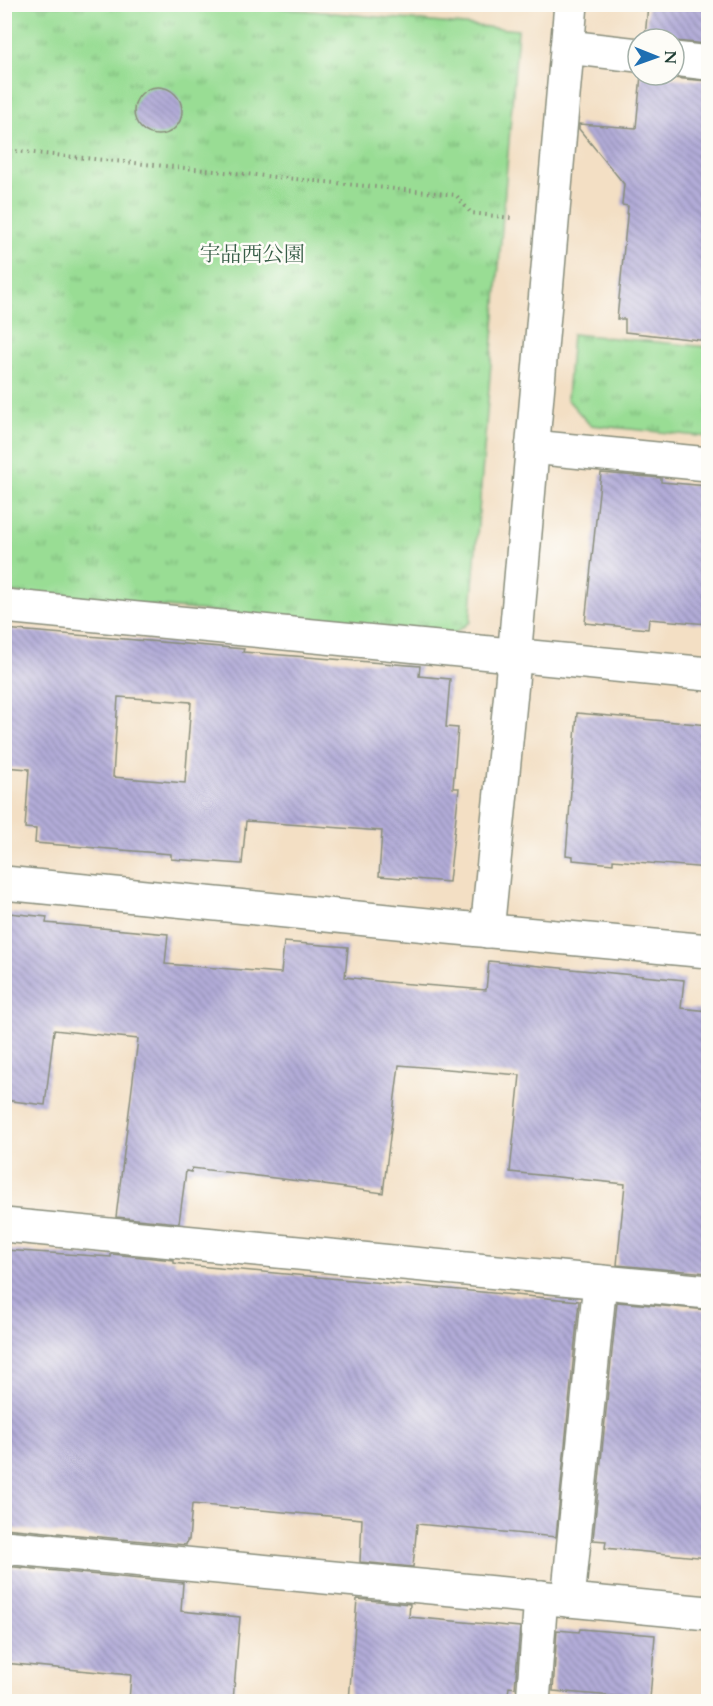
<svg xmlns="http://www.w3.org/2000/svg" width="713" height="1706" font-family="Cardo,'Noto Serif JP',serif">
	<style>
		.park { fill: url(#park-tufts); stroke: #5c8d64; stroke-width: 1.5 }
		.building { fill: url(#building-back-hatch); fill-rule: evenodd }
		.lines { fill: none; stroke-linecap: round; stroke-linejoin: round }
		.minor-casing { stroke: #898e7c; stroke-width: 36 }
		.tertiary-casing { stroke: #898e7c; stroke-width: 36 }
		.path { stroke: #898e7c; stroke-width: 4; stroke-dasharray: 1.5 4.5; stroke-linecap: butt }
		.minor { stroke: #fff; stroke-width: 33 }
		.tertiary { stroke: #fff; stroke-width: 33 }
		.labels { text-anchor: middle; stroke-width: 5; stroke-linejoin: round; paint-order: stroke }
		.park-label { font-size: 21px; fill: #375d47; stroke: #fdfcf7 }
	</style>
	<defs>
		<pattern id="park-tufts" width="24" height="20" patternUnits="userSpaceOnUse" patternTransform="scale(1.5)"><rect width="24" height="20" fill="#99dd94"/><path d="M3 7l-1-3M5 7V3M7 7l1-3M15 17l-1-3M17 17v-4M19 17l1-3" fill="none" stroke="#7cb47a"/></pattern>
		<pattern id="building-back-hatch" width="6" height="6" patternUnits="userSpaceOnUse" patternTransform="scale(1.5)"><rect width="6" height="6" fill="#b2acd8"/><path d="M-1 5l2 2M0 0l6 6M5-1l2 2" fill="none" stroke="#908db0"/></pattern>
	</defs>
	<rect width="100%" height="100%" fill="#fdfcf7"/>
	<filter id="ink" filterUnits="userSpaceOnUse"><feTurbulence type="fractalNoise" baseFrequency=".0167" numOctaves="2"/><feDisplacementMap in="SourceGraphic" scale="12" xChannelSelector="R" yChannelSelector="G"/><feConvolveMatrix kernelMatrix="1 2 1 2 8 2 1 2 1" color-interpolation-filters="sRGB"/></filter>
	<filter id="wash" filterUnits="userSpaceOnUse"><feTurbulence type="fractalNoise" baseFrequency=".008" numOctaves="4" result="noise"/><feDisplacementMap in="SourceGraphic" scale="24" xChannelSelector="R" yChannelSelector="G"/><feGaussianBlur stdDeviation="1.35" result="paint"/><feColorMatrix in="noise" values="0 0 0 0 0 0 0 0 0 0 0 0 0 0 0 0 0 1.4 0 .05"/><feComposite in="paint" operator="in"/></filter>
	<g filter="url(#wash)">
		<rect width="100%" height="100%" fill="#f3dfc4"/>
		<g class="park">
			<path d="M4 5H248L518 30 470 622 453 634 5 592Z"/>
			<path d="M572 334 708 347V437L590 425 567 399Z"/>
		</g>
		<g id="blocks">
			<g class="building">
				<path d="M648 4H708V44L674 41V39L645 38Z"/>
				<path d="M641 75H665L672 78 708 81V341L625 332V319H617L628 206 622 205 624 184 579 129V124L636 128Z"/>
				<circle cx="158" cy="111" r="24"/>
				<path d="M601 473 661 478V482L708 486V624L649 619 648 629 585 623Z"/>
				<path d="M4 629 244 649 243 652 420 666 419 676 450 679 446 727 458 728 453 788H459L449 882 379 876 382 831 246 821 242 864 171 859V854L35 843 36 829 25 828 29 769 4 767ZM118 697 191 702 185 783 113 777Z"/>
				<path d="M577 713 708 725V868L613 860V864L573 860V856L566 855Z"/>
				<path d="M9 913 47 917 46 923 168 934 165 964 281 973 284 942 348 947 345 977 386 982 486 990 489 961 684 980 681 1008 708 1011V1273L617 1265 625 1184 510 1172 520 1075 399 1065 383 1193 324 1185V1184L192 1168 191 1172 186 1171 179 1223 116 1217 138 1039 54 1030 45 1105 4 1100V956Z"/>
				<path d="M4 1250 111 1257V1254L174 1260V1263L197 1266 579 1301 556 1537 417 1524 413 1567 360 1562 362 1519 192 1504 189 1540H187L186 1545 4 1528Z"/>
				<path d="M617 1302 708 1310V1558L605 1548 606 1541 593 1540Z"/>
				<path d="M4 1566 183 1583 181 1611 240 1617 233 1701H129L131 1675 4 1663Z"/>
				<path d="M357 1599 410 1604 409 1617 520 1627 515 1688 509 1687 507 1701H349Z"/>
				<path d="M580 1629 655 1635 650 1699 553 1691 557 1630 579 1632Z"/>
			</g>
		</g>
	</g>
	<g filter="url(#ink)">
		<use href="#blocks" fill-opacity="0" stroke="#898e7c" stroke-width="1.5"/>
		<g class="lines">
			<defs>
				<g id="minor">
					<path d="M567 47 638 55"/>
					<path d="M674 59 708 63"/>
					<path d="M532 447 708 464"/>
					<path d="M4 606 708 674"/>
					<path d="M4 1225 708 1292"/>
					<path d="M4 1547 708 1613"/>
					<path d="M568 1600 600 1282"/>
					<path d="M533 1702 541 1597"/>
				</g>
				<g id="tertiary">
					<path d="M4 883 448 927 708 951"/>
					<path d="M487 931 512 682 571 4"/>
				</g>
			</defs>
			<use href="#minor" class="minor-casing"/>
			<use href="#tertiary" class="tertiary-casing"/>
			<path class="path" d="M4 150 456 195 471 213 511 218"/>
			<use href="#minor" class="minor"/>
			<use href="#tertiary" class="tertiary"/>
		</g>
	</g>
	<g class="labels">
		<g class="park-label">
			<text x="252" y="261">宇品西公園</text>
		</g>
	</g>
	<rect width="713" height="1706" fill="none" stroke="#fdfcf7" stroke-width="24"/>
	<g transform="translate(656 57) rotate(91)"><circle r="28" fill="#fdfcf7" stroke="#a4b0a9" stroke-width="1.5"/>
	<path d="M0-4.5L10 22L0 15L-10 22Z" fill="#1f6fb2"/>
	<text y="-9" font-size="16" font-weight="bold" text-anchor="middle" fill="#1f3d34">N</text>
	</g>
</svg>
